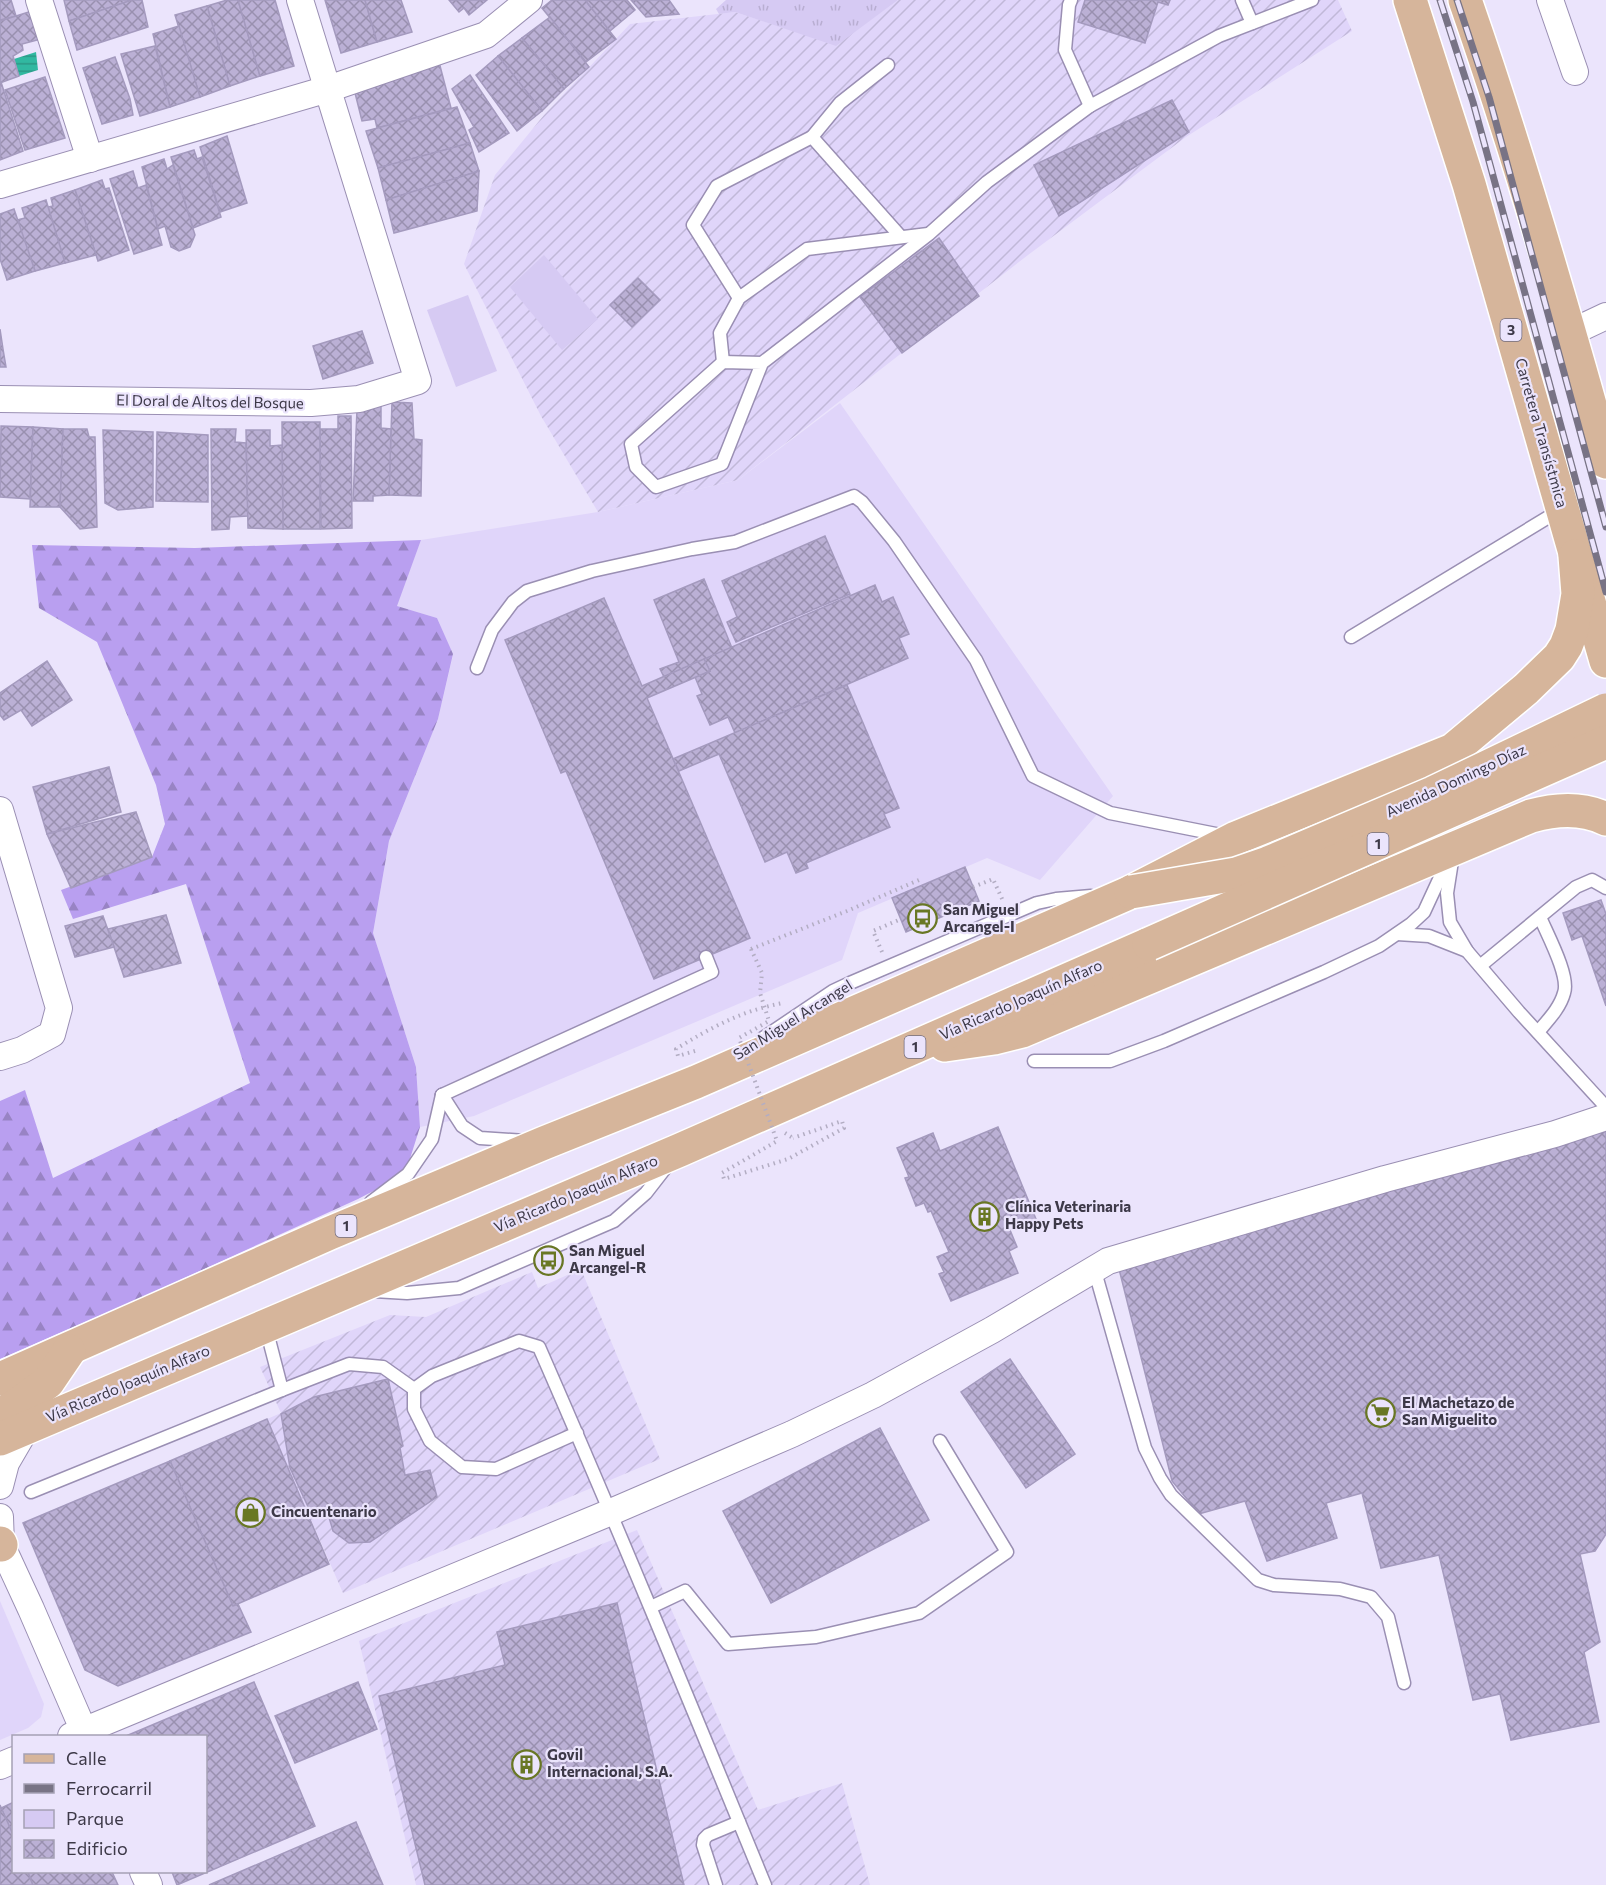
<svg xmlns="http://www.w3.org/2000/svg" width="1606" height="1885" font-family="Commissioner,sans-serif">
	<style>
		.built { fill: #e0d5fa }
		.industrial { fill: url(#industrial-furrows) }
		.grass { fill: url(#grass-tufts) }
		.forest { fill: url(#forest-firs) }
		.park { fill: #d6caf3 }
		.water { fill: url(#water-rules) }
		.building { fill: url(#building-cross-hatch); stroke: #a49abe; stroke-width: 1.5 }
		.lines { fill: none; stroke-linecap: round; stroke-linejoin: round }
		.service-casing { stroke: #9a8fb3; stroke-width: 15 }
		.minor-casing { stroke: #9a8fb3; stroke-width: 28 }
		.primary-casing { stroke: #fff; stroke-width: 36 }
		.path { stroke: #b3adc3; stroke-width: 4; stroke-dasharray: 1.5 4.5; stroke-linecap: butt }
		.service { stroke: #fff; stroke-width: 12 }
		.minor { stroke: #fff; stroke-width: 26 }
		.primary { stroke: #d6b59b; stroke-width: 33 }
		.rail-casing { stroke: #787385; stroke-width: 7 }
		.rail { stroke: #ebe4fc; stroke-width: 4.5; stroke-dasharray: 14; stroke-linecap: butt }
		.primary-bridge-casing { stroke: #fff; stroke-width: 36; stroke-linecap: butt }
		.path-bridge { stroke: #b3adc3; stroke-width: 4; stroke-dasharray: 1.5 4.5; stroke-linecap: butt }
		.primary-bridge { stroke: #d6b59b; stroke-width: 33 }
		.labels { text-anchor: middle; stroke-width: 4.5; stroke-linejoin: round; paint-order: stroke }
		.shield { fill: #ebe4fc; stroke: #716c7e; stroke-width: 1.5 }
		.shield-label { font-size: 14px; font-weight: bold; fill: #3d3948 }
		.street-label { font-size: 15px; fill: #3d3948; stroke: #ebe4fc }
		.poi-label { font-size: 15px; font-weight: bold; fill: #3d3948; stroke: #ebe4fc; text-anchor: start }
	</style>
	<defs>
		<pattern id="industrial-furrows" width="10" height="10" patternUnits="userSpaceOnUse" patternTransform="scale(1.5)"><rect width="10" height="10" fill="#e0d5fa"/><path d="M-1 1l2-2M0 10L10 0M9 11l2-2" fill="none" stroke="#c1b8d8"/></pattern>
		<pattern id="grass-tufts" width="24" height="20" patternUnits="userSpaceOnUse" patternTransform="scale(1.5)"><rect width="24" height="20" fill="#d6caf3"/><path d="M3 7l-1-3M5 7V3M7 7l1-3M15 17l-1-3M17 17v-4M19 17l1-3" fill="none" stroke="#b9aed2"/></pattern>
		<pattern id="forest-firs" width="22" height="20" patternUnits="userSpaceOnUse" patternTransform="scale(1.5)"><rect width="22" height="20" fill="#b99ff0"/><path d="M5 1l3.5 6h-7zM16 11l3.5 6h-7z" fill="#9883c4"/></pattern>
		<pattern id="water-rules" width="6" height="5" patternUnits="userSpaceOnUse" patternTransform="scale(1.5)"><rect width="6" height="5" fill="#31b8a1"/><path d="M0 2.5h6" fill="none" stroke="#2b9785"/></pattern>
		<pattern id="building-cross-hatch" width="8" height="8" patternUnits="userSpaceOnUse" patternTransform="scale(1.5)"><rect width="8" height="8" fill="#bbb0d5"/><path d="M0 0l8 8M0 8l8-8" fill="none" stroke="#9990af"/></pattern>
	</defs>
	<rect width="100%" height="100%" fill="#ebe4fc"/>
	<g class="built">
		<path d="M840 403 1113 796 1040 880 987 858 858 913 842 960 474 1116 420 1127 416 1067 373 933 389 841 438 719 453 655 437 618 396 606 421 540 598 512 738 480Z"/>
		<path d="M0 1601 44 1704 41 1717 28 1728 0 1740Z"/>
	</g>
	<g class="industrial">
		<path d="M898 0H1338L1352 31 1186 137 1028 255 738 480 598 512 541 416 464 264 495 175 544 115 630 24 735 12 836 45Z"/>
		<path d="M581 1269 660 1459 343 1593 267 1419 281 1413 260 1367 390 1315 426 1317 532 1272 538 1288Z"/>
		<path d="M637 1530 758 1810 842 1783 870 1885H416L359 1641Z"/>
	</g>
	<path class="grass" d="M726 0H898L836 46 735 12 719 14 716 9Z"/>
	<path class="forest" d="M421 540 397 606 437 618 453 654 438 719 389 841 373 933 416 1067 420 1127 408 1165 385 1185 358 1199 145 1296 0 1359V1101L25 1090 53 1178 250 1083 186 884 73 919 61 890 152 857 165 824 156 785 97 642 39 608 32 545 195 548Z"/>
	<g class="park">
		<path d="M544 255 598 319 562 350 510 287Z"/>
		<path d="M468 295 497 371 456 387 427 310Z"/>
	</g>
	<path class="water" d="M36 52 38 70 19 76 14 59Z"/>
	<g class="building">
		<path d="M0 0H11L16 16 0 20Z"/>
		<path d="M64 0H132L69 21Z"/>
		<path d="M132 0H142L148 27 77 50 69 21Z"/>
		<path d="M227 0H238L260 76 230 86 207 6Z"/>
		<path d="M238 0H275L294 66 260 76Z"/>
		<path d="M325 0H365L377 42 341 53Z"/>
		<path d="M365 0H401L412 32 377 42Z"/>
		<path d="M449 0H487L469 15 464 8 459 12Z"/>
		<path d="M552 0H585L616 39 586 62 542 8Z"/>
		<path d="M585 0H627L635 10 610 31Z"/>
		<path d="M631 0H669L679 14 646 17Z"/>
		<path d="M1085 0H1170L1168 5 1158 2 1145 43 1078 22Z"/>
		<path d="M207 6 230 86 200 97 175 15Z"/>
		<path d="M32 11 41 39 22 44 23 50 13 56 19 76 0 83V21Z"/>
		<path d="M550 17 589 67 564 89 522 38Z"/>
		<path d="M179 26 200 97 170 107 153 34Z"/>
		<path d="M522 38 564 89 542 111 498 56Z"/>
		<path d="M155 46 170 107 140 116 121 54Z"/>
		<path d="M498 56 542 111 517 131 476 75Z"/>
		<path d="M115 57 130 99 133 115 102 124 83 68Z"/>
		<path d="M439 62 451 108 377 128 375 119 362 121 353 85Z"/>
		<path d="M470 75 509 133 479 152 469 130 474 127 452 89Z"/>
		<path d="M45 77 65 138 25 150 5 90Z"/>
		<path d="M1 82 23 151 0 160V83Z"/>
		<path d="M1172 100 1189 132 1059 216 1034 165Z"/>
		<path d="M457 107 470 143 378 168 366 131Z"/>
		<path d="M227 136 247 203 220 212 200 147Z"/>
		<path d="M470 143 479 171 386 200 378 168Z"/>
		<path d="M194 150 197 159 202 157 221 217 193 228 171 157Z"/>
		<path d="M164 159 167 169 173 165 195 235 190 247 179 251 171 247 165 226 158 229 142 167Z"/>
		<path d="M133 171 138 188 146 185 162 245 134 254 110 179Z"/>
		<path d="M479 171 477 211 394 233 386 200Z"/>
		<path d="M102 180 105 189 109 188 129 250 98 261 75 190Z"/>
		<path d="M75 190 96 255 65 263 48 207 53 206 51 198Z"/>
		<path d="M46 200 65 263 35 271 17 220 25 218 22 208Z"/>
		<path d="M14 209 35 271 7 280 0 259V214Z"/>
		<path d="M939 238 979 296 902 353 860 297Z"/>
		<path d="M638 278 660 300 632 327 610 305Z"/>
		<path d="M0 329 3 349 6 367H0Z"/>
		<path d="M362 331 373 363 323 379 313 346Z"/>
		<path d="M392 402 412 403 414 439 422 440 421 496 389 495Z"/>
		<path d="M381 405V428L391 429 389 495 373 496V501H353L357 410Z"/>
		<path d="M338 416H351L352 528 321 529 320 429H338Z"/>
		<path d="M282 422H320V529H283Z"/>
		<path d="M1 426 33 427 30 499 0 497Z"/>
		<path d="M33 427 63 429 60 507H30Z"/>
		<path d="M63 429H87L89 437H95L97 527 80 529 60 507Z"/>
		<path d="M211 429H236L235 442 246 443 248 516 230 517 229 529 212 530Z"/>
		<path d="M103 430 153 432V507L118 510 105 503Z"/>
		<path d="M246 430H270V446L282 445 283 529 248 528Z"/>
		<path d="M157 432 208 435V502L156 501Z"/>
		<path d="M825 536 850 594 736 642 727 622 737 617 722 581Z"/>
		<path d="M704 579 732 648 664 677 660 669 679 662 654 600Z"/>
		<path d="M875 585 882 602 893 597 909 634 899 638 908 658 735 733 728 717 710 725 697 696 702 694 695 677 710 671 704 659Z"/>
		<path d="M604 598 642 686 704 659 710 671 647 698 750 938 654 979 566 771 561 773 505 640Z"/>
		<path d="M47 661 72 700 32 726 21 710 4 720 0 715V693Z"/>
		<path d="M847 685 899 808 884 814 890 827 806 863 808 868 796 873 787 852 765 862 719 754 679 771 673 759Z"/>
		<path d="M109 767 121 812 47 834 33 787Z"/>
		<path d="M136 812 152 857 71 888 47 834Z"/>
		<path d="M965 867 979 901 906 932 892 898Z"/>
		<path d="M1601 900 1606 914V1006L1582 936 1572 940 1563 913Z"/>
		<path d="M166 915 181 963 124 977 108 929Z"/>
		<path d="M103 916 114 947 75 957 65 926Z"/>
		<path d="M1606 1126V1534L1595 1551 1580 1554 1600 1642 1584 1652 1599 1722 1511 1740 1500 1694 1473 1700 1439 1555 1381 1568 1362 1493 1326 1503 1337 1538 1267 1561 1245 1501 1199 1514 1172 1481 1119 1269Z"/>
		<path d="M998 1127 1036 1219 1010 1230 1017 1247 1009 1251 1018 1273 951 1301 939 1274 944 1272 937 1257 949 1252 931 1211 928 1212 924 1203 916 1206 905 1178 909 1177 897 1148 933 1133 940 1151Z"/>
		<path d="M1010 1359 1075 1454 1026 1488 961 1392Z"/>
		<path d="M388 1379 403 1446 400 1448 405 1475 430 1470 437 1497 370 1542 349 1543 333 1531 326 1507 311 1513 290 1468 281 1414 314 1397Z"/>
		<path d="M267 1419 329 1564 233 1606 170 1461Z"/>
		<path d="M880 1428 929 1520 771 1603 723 1511Z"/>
		<path d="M170 1461 233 1606 238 1604 251 1632 118 1686 85 1670 23 1523Z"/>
		<path d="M617 1603 684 1885H425L379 1696 505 1665 497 1632Z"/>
		<path d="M254 1682 315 1826 177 1885 172 1872H206V1736H126Z"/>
		<path d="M358 1682 377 1729 295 1763 275 1716Z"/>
		<path d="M14 1802V1837L1 1808Z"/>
		<path d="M0 1805 14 1837V1872H28L33 1885H0Z"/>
		<path d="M356 1822 383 1885H209Z"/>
		<path d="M28 1872H112L118 1885H33Z"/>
	</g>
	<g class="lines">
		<defs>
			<g id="service">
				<path d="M1071 0 1069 5 1065 50 1090 106"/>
				<path d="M1242 0 1252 23"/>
				<path d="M812 137 840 103 888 65"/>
				<path d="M739 298 693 225 717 186 812 137 901 237"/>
				<path d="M723 362 720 333 739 298 807 249 928 234"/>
				<path d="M762 363 723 362 631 444 636 467 656 487 722 464 762 363 929 234 987 182 1090 106 1219 36 1312 0"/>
				<path d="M1351 637 1560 510"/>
				<path d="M477 668 492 630 513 602 527 591 592 571 692 549 735 542 854 496 862 502 894 541 976 660 1033 776 1110 813 1226 836"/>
				<path d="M1452 861 1447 893 1450 922 1467 951 1519 1012 1606 1107"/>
				<path d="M1397 934 1429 936 1467 951"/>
				<path d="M1480 966 1576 887 1592 880 1606 888"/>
				<path d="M1538 1032C1548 1020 1560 1008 1564 993 1570 976 1547 934 1540 917"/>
				<path d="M763 1038 833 991 850 983 1037 903 1056 899 1091 896"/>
				<path d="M1034 1061H1110L1164 1041 1324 972 1379 946 1411 924 1424 912 1449 858"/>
				<path d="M442 1095 712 972 706 957"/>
				<path d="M442 1095 462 1126 480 1138 525 1141"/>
				<path d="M371 1202 408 1174 432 1139 442 1095"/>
				<path d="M1094 1268 1145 1448 1160 1478 1171 1495 1258 1580 1274 1585 1340 1589 1371 1597 1388 1617 1404 1683"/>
				<path d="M374 1291 407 1293 459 1288 614 1221 646 1193 667 1166"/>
				<path d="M266 1328 282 1390 349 1364 383 1367 414 1389"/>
				<path d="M577 1433 496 1469 462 1467 430 1441 414 1409V1389L432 1376 519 1341 539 1347C617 1525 691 1705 765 1885"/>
				<path d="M31 1492 282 1390"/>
				<path d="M651 1607 685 1591 728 1644 816 1637 919 1613 1007 1552 940 1441"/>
				<path d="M716 1885 703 1845 704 1839 708 1835 739 1822"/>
			</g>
			<g id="minor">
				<path d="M39 0 90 159"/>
				<path d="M1550 0 1575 72"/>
				<path d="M0 185 328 89 486 35 529 0"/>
				<path d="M1570 333 1606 316"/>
				<path d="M0 399 311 403 359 399 418 381 300 0"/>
				<path d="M0 810 59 1008 52 1034 22 1050 0 1057"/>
				<path d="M0 1486 6 1463 27 1427"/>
				<path d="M0 1517 1 1545"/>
				<path d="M0 1542 31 1609 86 1736"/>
				<path d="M71 1736 611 1512 792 1434 873 1395 992 1330 1108 1261 1385 1179 1555 1134 1606 1117"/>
				<path d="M0 1766 14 1760"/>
				<path d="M143 1872 149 1885"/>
			</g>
			<g id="primary">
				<path d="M1410 0 1469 184 1606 661"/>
				<path d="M1465 0C1518 152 1563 307 1606 462"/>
				<path d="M945 1045 994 1038 1022 1031 1531 816C1556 809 1582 807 1606 819"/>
				<path d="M0 1379 330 1233 544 1143 696 1082 1131 892 1236 838 1453 750 1526 689 1559 657 1566 646 1572 630 1578 594 1575 556"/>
				<path d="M0 1415 20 1403 48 1382 69 1351"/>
				<path d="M0 1439 680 1150 1149 944"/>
				<path d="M0 1543 1 1545"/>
			</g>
		</defs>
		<use href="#service" class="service-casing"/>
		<use href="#minor" class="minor-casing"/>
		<use href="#primary" class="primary-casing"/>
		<g class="path">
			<path d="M973 887 993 879 1003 901"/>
			<path d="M751 949 847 911 919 880"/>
			<path d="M882 952 873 931 901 919"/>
			<path d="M695 1051 678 1056 676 1049C712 1027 741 1011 783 1003"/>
			<path d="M785 1133 793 1138"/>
		</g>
		<use href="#service" class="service"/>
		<use href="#minor" class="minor"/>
		<use href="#primary" class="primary"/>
		<defs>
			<g id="rail">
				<path d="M1440 0 1473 102 1606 592"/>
				<path d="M1457 0 1489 97 1606 527"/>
			</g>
		</defs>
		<use href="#rail" class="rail-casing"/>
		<use href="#rail" class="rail"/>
		<defs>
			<g id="primary-bridge">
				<path d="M1131 892 1236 874 1268 863 1433 793 1606 710"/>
				<path d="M1149 944 1606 742"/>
			</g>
		</defs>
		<use href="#primary-bridge" class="primary-bridge-casing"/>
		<path class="path-bridge" d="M751 949 762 973 760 993 769 1021 739 1038 777 1141 722 1173 724 1179 788 1159 844 1128 842 1121 793 1138"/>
		<use href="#primary-bridge" class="primary-bridge"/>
	</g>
	<defs>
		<symbol id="bus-ring" viewBox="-11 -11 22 22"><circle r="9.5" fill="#ebe4fc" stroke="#697724" stroke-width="1.5"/><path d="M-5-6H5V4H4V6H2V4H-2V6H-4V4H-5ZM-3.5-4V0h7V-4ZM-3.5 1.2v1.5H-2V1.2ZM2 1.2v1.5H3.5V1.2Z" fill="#697724"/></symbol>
		<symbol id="building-ring" viewBox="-11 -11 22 22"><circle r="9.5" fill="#ebe4fc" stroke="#697724" stroke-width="1.5"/><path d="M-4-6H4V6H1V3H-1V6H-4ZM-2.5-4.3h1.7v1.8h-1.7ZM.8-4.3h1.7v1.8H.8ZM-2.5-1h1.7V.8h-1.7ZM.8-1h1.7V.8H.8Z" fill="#697724"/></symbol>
		<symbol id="supermarket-ring" viewBox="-11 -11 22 22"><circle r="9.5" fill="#ebe4fc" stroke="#697724" stroke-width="1.5"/><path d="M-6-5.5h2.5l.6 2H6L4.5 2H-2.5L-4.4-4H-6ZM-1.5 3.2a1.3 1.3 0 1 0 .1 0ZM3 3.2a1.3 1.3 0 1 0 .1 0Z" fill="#697724"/></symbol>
		<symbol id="shop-ring" viewBox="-11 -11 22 22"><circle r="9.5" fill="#ebe4fc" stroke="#697724" stroke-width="1.5"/><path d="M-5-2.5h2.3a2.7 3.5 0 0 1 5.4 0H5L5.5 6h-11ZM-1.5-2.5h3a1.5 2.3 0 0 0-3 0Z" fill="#697724"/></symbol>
	</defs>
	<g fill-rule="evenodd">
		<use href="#bus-ring" x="906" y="902" width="33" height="33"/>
		<use href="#building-ring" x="968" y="1200" width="33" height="33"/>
		<use href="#bus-ring" x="532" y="1244" width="33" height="33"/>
		<use href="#supermarket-ring" x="1364" y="1396" width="33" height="33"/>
		<use href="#shop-ring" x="234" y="1496" width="33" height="33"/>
		<use href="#building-ring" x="510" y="1748" width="33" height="33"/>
	</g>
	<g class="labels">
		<g class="shield">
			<rect x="1500.5" y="319" width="21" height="22" rx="4.5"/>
			<rect x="1367.5" y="833" width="21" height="22" rx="4.5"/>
			<rect x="904.5" y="1036" width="21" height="22" rx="4.5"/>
			<rect x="335.5" y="1215" width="21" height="22" rx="4.5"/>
		</g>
		<g class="shield-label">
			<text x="1511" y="335">3</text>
			<text x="1378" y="849">1</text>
			<text x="915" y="1052">1</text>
			<text x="346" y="1231">1</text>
		</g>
		<g class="street-label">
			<text transform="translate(210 402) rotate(1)" y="5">El Doral de Altos del Bosque</text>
			<text transform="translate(1541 433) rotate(74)" y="5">Carretera Transístmica</text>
			<text transform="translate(1456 781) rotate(-25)" y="5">Avenida Domingo Díaz</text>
			<text transform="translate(1021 1000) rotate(-24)" y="5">Vía Ricardo Joaquín Alfaro</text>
			<text transform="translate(793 1020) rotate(-32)" y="5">San Miguel Arcangel</text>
			<text transform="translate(576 1194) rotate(-23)" y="5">Vía Ricardo Joaquín Alfaro</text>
			<text transform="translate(128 1384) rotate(-23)" y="5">Vía Ricardo Joaquín Alfaro</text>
		</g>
		<g class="poi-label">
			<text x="943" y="915">San Miguel<tspan x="943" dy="17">Arcangel-I</tspan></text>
			<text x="1005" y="1212">Clínica Veterinaria<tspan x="1005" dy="17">Happy Pets</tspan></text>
			<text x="569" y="1256">San Miguel<tspan x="569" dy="17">Arcangel-R</tspan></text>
			<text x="1402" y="1408">El Machetazo de<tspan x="1402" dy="17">San Miguelito</tspan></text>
			<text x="271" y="1517">Cincuentenario</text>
			<text x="547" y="1760">Govil<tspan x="547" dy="17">Internacional, S.A.</tspan></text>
		</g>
	</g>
	<rect x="12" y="1735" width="195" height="138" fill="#ebe4fc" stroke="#a5a0b4" stroke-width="1.5"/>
	<rect x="24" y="1754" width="30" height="9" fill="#d6b59b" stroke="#a5a0b4" stroke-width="1.5"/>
	<text x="66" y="1765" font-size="18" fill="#3d3948">Calle</text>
	<rect x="24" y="1784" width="30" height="9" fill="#787385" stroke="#a5a0b4" stroke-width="1.5"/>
	<text x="66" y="1795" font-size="18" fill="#3d3948">Ferrocarril</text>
	<rect x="24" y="1810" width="30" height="18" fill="#d6caf3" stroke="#a5a0b4" stroke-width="1.5"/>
	<text x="66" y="1825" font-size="18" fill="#3d3948">Parque</text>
	<rect x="24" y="1840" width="30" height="18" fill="url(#building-cross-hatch)" stroke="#a5a0b4" stroke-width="1.5"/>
	<text x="66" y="1855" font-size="18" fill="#3d3948">Edificio</text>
</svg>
